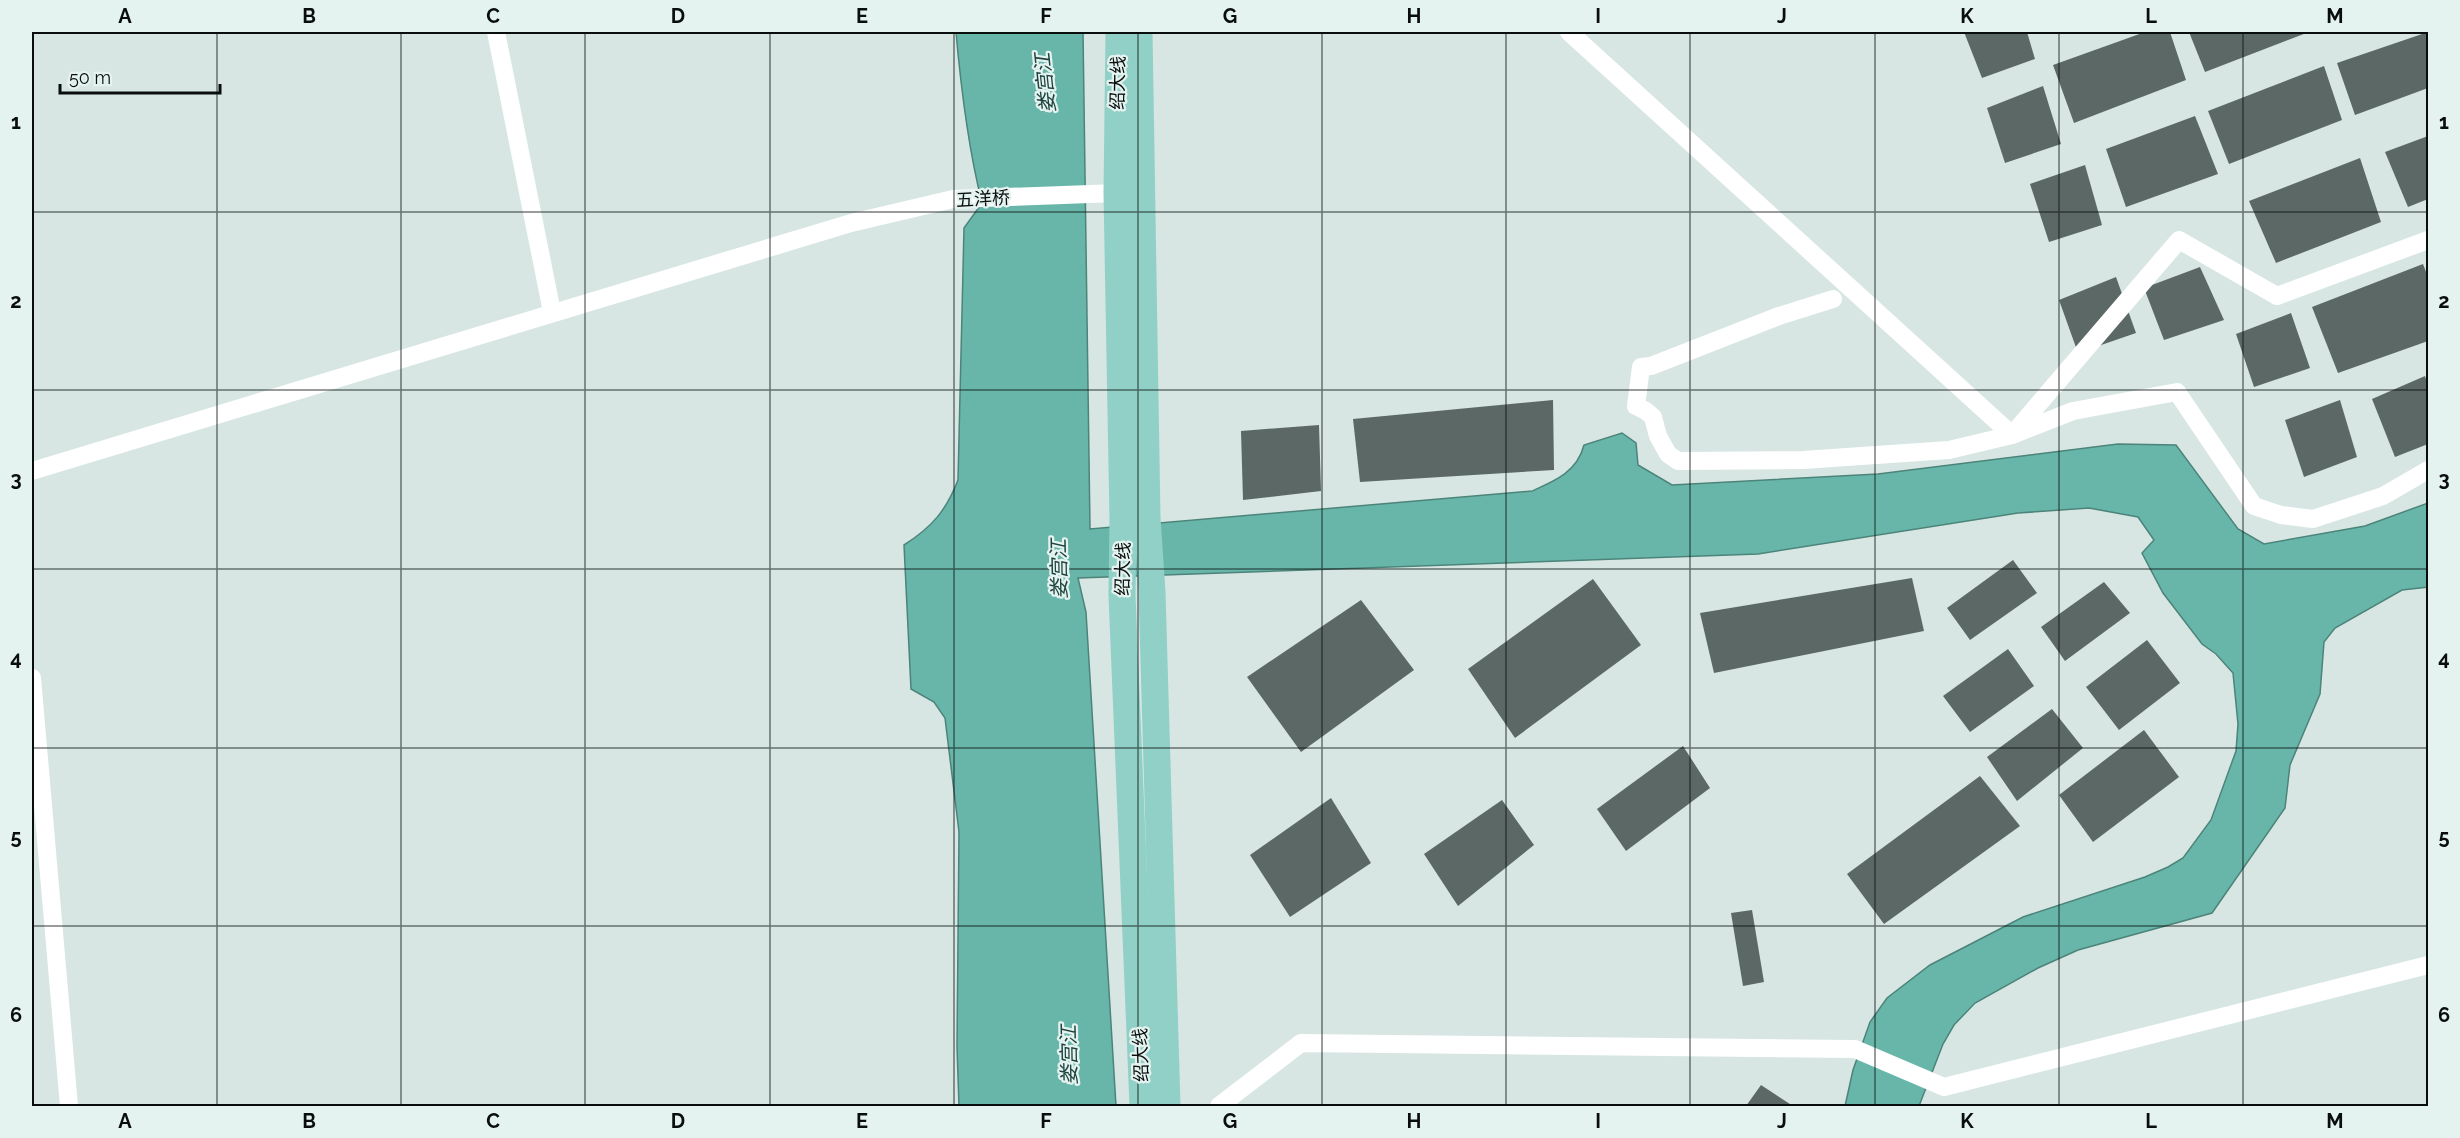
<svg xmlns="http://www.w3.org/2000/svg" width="2460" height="1138" font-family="Raleway,'Noto Sans SC',sans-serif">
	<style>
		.water { fill: #68b6a9; stroke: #4c847a; stroke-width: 1.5 }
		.building { fill: #5b6866 }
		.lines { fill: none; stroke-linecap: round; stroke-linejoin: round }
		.minor { stroke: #fff; stroke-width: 18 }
		.primary { stroke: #91d0c6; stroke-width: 27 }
		.grid { fill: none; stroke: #090e0d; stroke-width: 1.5; stroke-opacity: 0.55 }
		.labels { text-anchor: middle; stroke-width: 4.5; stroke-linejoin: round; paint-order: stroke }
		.street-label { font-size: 18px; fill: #090e0d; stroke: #e4f3f0 }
		.water-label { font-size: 20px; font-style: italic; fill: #1f443e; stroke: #e4f3f0 }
		.neatline { fill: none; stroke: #090e0d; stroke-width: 2 }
		.grid-label { font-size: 20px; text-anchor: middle; font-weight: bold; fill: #090e0d }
	</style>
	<rect width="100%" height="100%" fill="#d7e6e3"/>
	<path class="water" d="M956 32H1083L1090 529 1532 491C1555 481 1577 472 1584 445L1622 433 1636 443 1638 465 1672 485 1878 474 2118 444 2176 445 2238 529 2264 544 2365 526 2428 503V587L2402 590 2335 628 2324 642 2320 694 2290 765 2285 808 2212 913 2078 950 2038 968 1975 1003 1954 1025 1943 1044 1919 1106H1845L1853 1070 1870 1022 1887 998 1930 965 2023 917 2145 877 2168 867 2183 858 2211 820 2236 751 2238 724 2233 673 2216 654 2202 644 2163 593 2142 553 2154 540 2138 517 2089 508 2018 513 1758 554 1078 578 1086 612 1116 1106H959L957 1047 959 832 945 718 934 702 911 689 904 545C932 527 946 511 958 480L964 228 982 203C968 147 961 89 956 32Z"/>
	<g class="building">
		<path d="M1964 32H2027L2035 59 1982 78Z"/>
		<path d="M2145 32H2170L2186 80 2074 123 2053 65Z"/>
		<path d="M2189 32H2309L2205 72Z"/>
		<path d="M2428 32V88L2355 115 2337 63Z"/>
		<path d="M2324 66 2342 120 2229 164 2208 111Z"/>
		<path d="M2043 86 2061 144 2005 163 1987 108Z"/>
		<path d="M2195 116 2218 174 2126 207 2106 149Z"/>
		<path d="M2428 136V199L2408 207 2385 152Z"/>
		<path d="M2360 158 2381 222 2276 263 2249 201Z"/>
		<path d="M2085 165 2102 225 2049 242 2030 184Z"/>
		<path d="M2423 264 2428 277V341L2338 373 2312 307Z"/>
		<path d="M2200 267 2224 320 2164 340 2144 288Z"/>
		<path d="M2116 277 2136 333 2078 353 2059 300Z"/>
		<path d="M2291 313 2310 368 2254 387 2236 334Z"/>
		<path d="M2425 376 2428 385V444L2395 457 2372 399Z"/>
		<path d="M1553 400 1554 470 1360 482 1353 419Z"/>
		<path d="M2340 400 2357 457 2304 477 2285 420Z"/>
		<path d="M1319 425 1321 491 1243 500 1241 431Z"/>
		<path d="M2013 560 2037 593 1970 640 1947 608Z"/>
		<path d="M1912 578 1924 631 1714 673 1700 613Z"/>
		<path d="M1593 579 1641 645 1515 738 1468 669Z"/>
		<path d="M2104 582 2130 613 2065 661 2041 627Z"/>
		<path d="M1361 600 1414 670 1301 752 1247 677Z"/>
		<path d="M2147 640 2180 683 2119 730 2086 687Z"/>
		<path d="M2008 649 2034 686 1970 732 1943 696Z"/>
		<path d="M2052 709 2083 748 2017 801 1987 757Z"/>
		<path d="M2144 730 2179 777 2093 842 2059 795Z"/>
		<path d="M1683 746 1710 788 1626 851 1597 809Z"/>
		<path d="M1980 776 2020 826 1884 924 1847 874Z"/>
		<path d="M1331 798 1371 863 1290 917 1250 855Z"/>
		<path d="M1502 800 1534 845 1458 906 1424 854Z"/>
		<path d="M1752 910 1764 982 1743 986 1731 913Z"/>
		<path d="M1761 1085 1793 1106H1746Z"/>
	</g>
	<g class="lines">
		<g class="minor">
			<path d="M496 32 552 312"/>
			<path d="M1569 32 2012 435 2179 240 2277 296 2428 240"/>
			<path d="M1833 299 1779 316 1651 366 1641 367 1636 406 1646 411 1653 417 1658 436 1668 454 1678 461 1803 460 1949 450 2012 435 2073 411 2177 392 2254 506 2281 515 2313 519 2383 496 2428 470"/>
			<path d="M32 471 851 223 953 199 1117 193"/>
			<path d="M32 678 69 1106"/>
			<path d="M1219 1106 1301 1043 1855 1049 1944 1087 2428 965"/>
		</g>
		<g class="primary">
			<path d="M1119 32 1117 193 1123 520 1122 595 1143 1106"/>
			<path d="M1139 32 1147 518 1152 592 1167 1106"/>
		</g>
	</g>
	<path class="grid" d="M217 32V1106M401 32V1106M585 32V1106M770 32V1106M954 32V1106M1138 32V1106M1322 32V1106M1506 32V1106M1690 32V1106M1875 32V1106M2059 32V1106M2243 32V1106M32 212H2428M32 390H2428M32 569H2428M32 748H2428M32 926H2428"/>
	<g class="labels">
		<g class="street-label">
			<text transform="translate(1118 83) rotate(-89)" y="6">绍大线</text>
			<text transform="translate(983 199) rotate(-3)" y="6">五洋桥</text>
			<text transform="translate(1123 569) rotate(-89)" y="6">绍大线</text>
			<text transform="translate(1141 1055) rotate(-92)" y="6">绍大线</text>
		</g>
		<g class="water-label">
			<text transform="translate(1045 83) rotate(-96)" y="7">娄宫江</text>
			<text transform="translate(1059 569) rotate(-91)" y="7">娄宫江</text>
			<text transform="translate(1069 1055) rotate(-91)" y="7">娄宫江</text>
		</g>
	</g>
	<rect width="2460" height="1138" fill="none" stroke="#e4f3f0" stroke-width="66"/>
	<path d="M60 84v9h160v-9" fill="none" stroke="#090e0d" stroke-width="3"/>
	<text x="69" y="84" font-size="18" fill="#090e0d" stroke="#e4f3f0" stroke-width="4.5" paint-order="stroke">50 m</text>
	<rect x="33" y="33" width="2394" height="1072" class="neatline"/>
	<g class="grid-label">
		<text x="125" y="23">A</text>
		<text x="309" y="23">B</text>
		<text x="493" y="23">C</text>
		<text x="678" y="23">D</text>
		<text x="862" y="23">E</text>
		<text x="1046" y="23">F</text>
		<text x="1230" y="23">G</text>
		<text x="1414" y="23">H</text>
		<text x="1598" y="23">I</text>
		<text x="1782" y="23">J</text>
		<text x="1967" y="23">K</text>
		<text x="2151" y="23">L</text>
		<text x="2335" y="23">M</text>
		<text x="16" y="129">1</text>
		<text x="2444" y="129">1</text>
		<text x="16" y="308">2</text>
		<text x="2444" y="308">2</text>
		<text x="16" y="486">3</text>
		<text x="2444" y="486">3</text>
		<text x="16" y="665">4</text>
		<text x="2444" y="665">4</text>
		<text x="16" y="844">5</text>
		<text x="2444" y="844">5</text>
		<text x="16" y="1022">6</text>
		<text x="2444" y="1022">6</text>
		<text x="125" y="1128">A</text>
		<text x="309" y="1128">B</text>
		<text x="493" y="1128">C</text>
		<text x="678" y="1128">D</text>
		<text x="862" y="1128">E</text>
		<text x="1046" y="1128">F</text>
		<text x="1230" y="1128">G</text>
		<text x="1414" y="1128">H</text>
		<text x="1598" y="1128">I</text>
		<text x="1782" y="1128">J</text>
		<text x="1967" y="1128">K</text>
		<text x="2151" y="1128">L</text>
		<text x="2335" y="1128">M</text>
	</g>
</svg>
